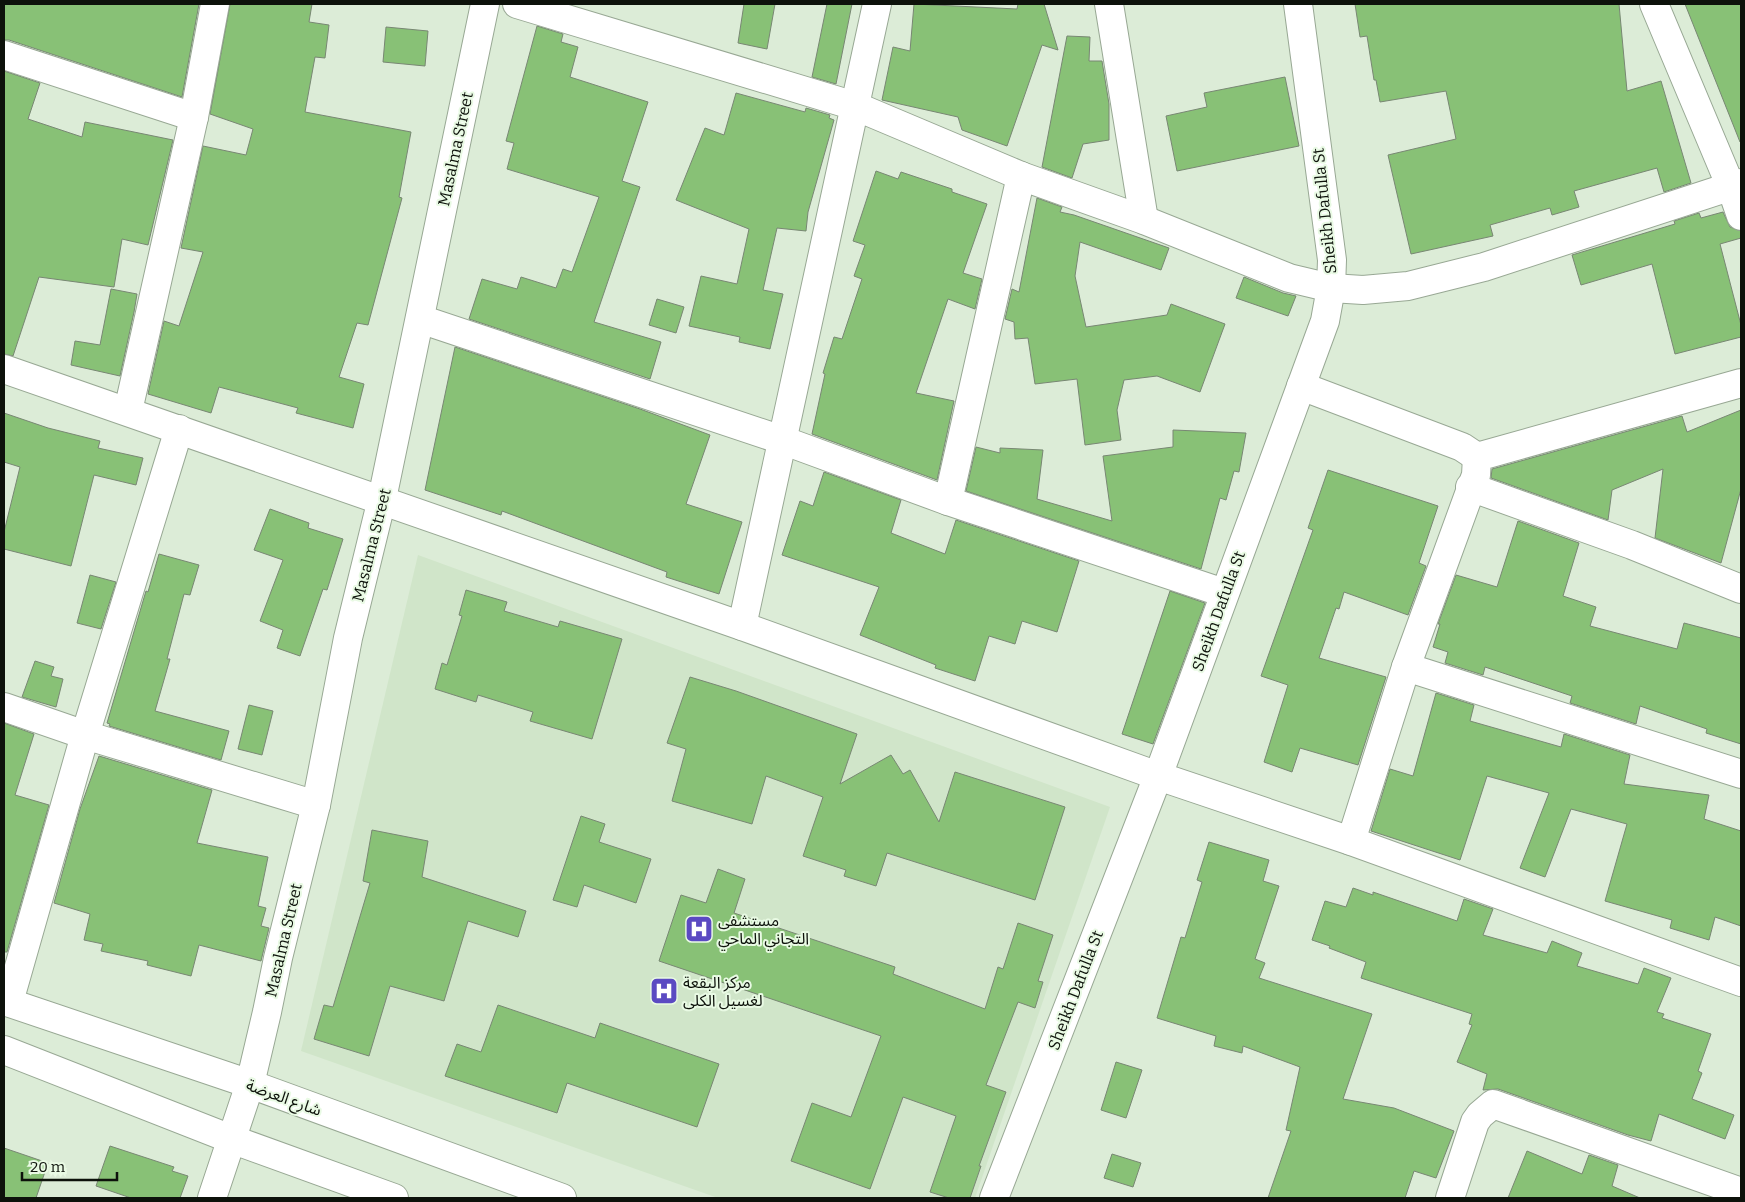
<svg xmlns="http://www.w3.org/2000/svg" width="1745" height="1202" font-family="Bitter,'Noto Sans Arabic',serif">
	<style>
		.built { fill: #d0e5c9 }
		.building { fill: #88c176; stroke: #788773 }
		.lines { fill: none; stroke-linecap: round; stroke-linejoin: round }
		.minor-casing { stroke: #98a894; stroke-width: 30 }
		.tertiary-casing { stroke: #98a894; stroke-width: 30 }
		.primary-casing { stroke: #98a894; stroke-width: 30 }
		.minor { stroke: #fff; stroke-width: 28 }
		.tertiary { stroke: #fff; stroke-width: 28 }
		.primary { stroke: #fff; stroke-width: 28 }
		.labels { text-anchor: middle; stroke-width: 4; stroke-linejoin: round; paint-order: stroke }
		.street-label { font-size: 16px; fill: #0d120b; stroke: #e9fae4 }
		.poi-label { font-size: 16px; fill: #0d120b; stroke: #e9fae4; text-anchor: start }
	</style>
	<rect width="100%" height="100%" fill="#dcecd7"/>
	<path class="built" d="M418 555 1110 807 975 1198H718L301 1051Z"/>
	<g class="building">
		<path d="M4 4H199L182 97 9 40H4Z"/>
		<path d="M230 4H312L309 22 329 25 325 58 315 57 305 112 411 132 399 197 402 198 368 325 357 323 339 377 364 384 353 428 296 413 298 408 219 387 211 413 148 394 164 321 179 326 203 252 181 248 203 146 246 155 253 129 210 114Z"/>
		<path d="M744 4H775L767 49 738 43Z"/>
		<path d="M827 4H852L836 84 812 77Z"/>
		<path d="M914 4 1017 9 1018 4H1044L1058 50 1042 45 1007 146 962 130 958 117 882 100 893 47 910 51Z"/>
		<path d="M1355 4H1619L1627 91 1661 81 1691 183 1664 192 1657 168 1574 191 1579 207 1552 215 1550 208 1490 225 1493 236 1411 254 1388 155 1456 139 1446 91 1380 102 1376 80H1374L1367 36 1360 37Z"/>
		<path d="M1685 4H1741V141L1740 142Z"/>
		<path d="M537 26 563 34 561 42 578 47 570 77 648 102 622 181 640 187 594 322 661 342 650 379 469 319 482 279 517 289 521 277 556 288 563 269 572 272 599 197 507 169 514 143 506 141Z"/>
		<path d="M386 27 428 31 425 66 383 62Z"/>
		<path d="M1067 36 1090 37 1089 61H1102L1109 104V140L1083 144 1072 178 1042 167Z"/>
		<path d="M4 71 40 83 28 119 82 137 85 122 173 140 148 245 122 239 114 287 39 277 13 356 4 354Z"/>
		<path d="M1285 77 1299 146 1177 171 1166 116 1207 107 1204 93Z"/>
		<path d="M736 93 805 112 806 108 830 115 829 118 834 120 808 212 806 231 777 228 763 290 783 294 770 349 739 342 740 337 689 326 701 276 737 284 749 229 676 200 705 128 724 135Z"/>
		<path d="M876 171 898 179 901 172 952 189V192L987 204 963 273 982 279 975 309 948 299 916 393 954 401 937 480 812 434 825 374 823 373 834 337 842 339 862 279 854 276 865 245 853 241Z"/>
		<path d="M1037 198 1062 207 1060 212 1074 215 1169 248 1161 270 1080 242 1075 276 1086 327 1167 315 1171 304 1225 324 1200 392 1157 376 1124 380 1117 410 1121 440 1085 445 1077 379 1035 384 1028 338 1015 339 1014 322 1005 319 1012 289 1019 292Z"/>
		<path d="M1723 212 1730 227 1741 231V238L1720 244 1741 325V337L1675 354 1652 264 1581 285 1572 255 1675 224 1674 221 1699 213 1701 218Z"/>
		<path d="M1244 277 1283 293 1296 296 1288 316 1236 298Z"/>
		<path d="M111 289 137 294 134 312 120 376 71 365 75 341 100 345Z"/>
		<path d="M657 299 684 307 676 333 649 325Z"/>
		<path d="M455 347 640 409 710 435 686 504 742 522 719 594 666 577 667 572 502 511 501 515 425 490Z"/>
		<path d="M1741 410V489L1721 563 1655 538 1663 469 1612 490 1608 520 1491 478 1492 469 1682 416 1687 432Z"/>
		<path d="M4 413 48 428 100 441 98 448 143 458 136 485 94 475 71 566 4 549V532L20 467 4 462Z"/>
		<path d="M1173 430 1246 433 1239 472 1234 471 1226 500 1220 498 1201 569 966 491 976 447 1000 453V448L1043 450 1037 499 1112 521 1103 456 1173 447Z"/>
		<path d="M1328 470 1438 506 1419 563 1426 566 1408 615 1344 592 1339 609 1336 608 1319 658 1386 677 1358 765 1300 748 1292 772 1264 762 1288 685 1261 676 1313 530 1308 528Z"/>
		<path d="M824 472 901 500 891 533 945 554 956 520 1079 561 1057 632 1022 621 1015 644 989 636 975 681 935 668 936 665 860 635 879 587 782 555 800 501 813 506Z"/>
		<path d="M270 509 309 523 308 528 343 539 327 590 323 589 300 656 277 648 283 630 260 621 283 560 254 550Z"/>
		<path d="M1518 521 1579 543 1563 596 1596 607 1590 626 1677 649 1684 623 1741 638V744L1706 733 1707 729 1640 706 1636 724 1570 703 1572 696 1485 667 1483 675 1445 663 1448 652 1433 647 1440 624H1438L1456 575 1497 587Z"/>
		<path d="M159 554 199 565 190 595 184 594 167 659H170L155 711 229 731 221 760 109 726 110 724 107 723 146 591 148 592Z"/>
		<path d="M90 575 116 582 101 629 77 623Z"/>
		<path d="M466 590 507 602 504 611 558 627 560 621 622 639 592 739 530 721 533 712 478 695 476 702 435 689 442 663 447 665 462 616 459 615Z"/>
		<path d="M1170 591 1205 603 1153 744 1122 734Z"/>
		<path d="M35 661 54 667 51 676 63 679 56 707 22 697Z"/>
		<path d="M690 677 736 691 857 734 840 784 891 755 903 774 910 770 939 822 955 772 1065 807 1035 900 887 853 876 886 844 876 846 870 803 856 823 797 766 776 752 824 672 801 686 749 667 743Z"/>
		<path d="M1436 693 1474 705 1470 721 1561 747 1564 734 1630 755 1624 784 1709 795 1704 819 1741 831V926L1715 917 1709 940 1670 928 1672 920 1605 901 1627 824 1571 809 1545 877 1520 868 1549 793 1487 776 1460 860 1371 831 1390 769 1413 776Z"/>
		<path d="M249 705 273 711 262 755 238 749Z"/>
		<path d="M4 723 34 734 15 795 49 805 7 952H4Z"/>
		<path d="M99 756 212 790 197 843 268 857 258 906 266 908 261 926 269 928 261 961 199 945 191 976 147 965 148 961 101 951 103 944 84 940 90 914 54 903 80 809Z"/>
		<path d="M581 816 605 824 599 842 651 859 636 903 584 885 577 907 553 900Z"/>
		<path d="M372 830 428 841 422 877 526 911 518 937 468 921 444 1001 390 986 369 1056 314 1039 324 1005 333 1007 370 883 363 881Z"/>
		<path d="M1209 842 1269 860 1263 881 1279 886 1255 959 1265 963 1259 978 1372 1014 1343 1099 1394 1108 1454 1131 1436 1178 1414 1171 1405 1198H1268L1291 1131 1286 1130 1300 1067 1243 1046 1242 1053 1214 1046 1216 1036 1157 1018 1181 937 1185 938 1202 882 1197 880Z"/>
		<path d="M718 869 745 879 734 913 895 967 893 974 985 1009 998 967 1003 969 1018 923 1053 935 1038 981 1043 982 1035 1008 1018 1002 986 1085 1006 1092 979 1166H981L970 1198H949L930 1192 956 1116 903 1097 870 1189 791 1161 812 1103 851 1117 881 1036 659 961 681 895 706 903Z"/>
		<path d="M1353 888 1373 895V892L1457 921 1464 899 1493 909 1483 935 1547 953 1552 941 1582 953 1577 966 1638 984 1644 968 1671 978 1657 1012 1664 1014 1662 1018 1711 1034 1698 1071 1702 1073 1692 1099 1734 1115 1725 1139 1659 1114 1651 1141 1628 1135 1498 1089 1483 1090 1487 1074 1457 1062 1472 1025 1469 1024 1472 1014 1361 978 1366 962 1329 948 1330 946 1312 940 1325 901 1346 907Z"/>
		<path d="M498 1005 595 1038 600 1023 719 1064 697 1127 567 1083 557 1113 445 1076 457 1044 481 1052Z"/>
		<path d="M1116 1062 1142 1070 1126 1118 1101 1110Z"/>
		<path d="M110 1146 174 1167 172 1171 188 1176 180 1198H131L96 1186Z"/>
		<path d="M4 1148 48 1163 36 1198H4Z"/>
		<path d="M1527 1151 1582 1174 1589 1155 1618 1165 1612 1186 1640 1198H1508Z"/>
		<path d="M1112 1154 1141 1163 1133 1187 1104 1178Z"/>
	</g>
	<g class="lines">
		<defs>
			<g id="minor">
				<path d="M517 4 855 106 1021 176 1144 220 1289 278 1331 288 1363 290 1408 286 1484 267 1741 183"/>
				<path d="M1109 4 1144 220"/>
				<path d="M1654 4 1731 187 1741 216"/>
				<path d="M4 55 194 117"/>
				<path d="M420 319 782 440 948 501 1224 593"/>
				<path d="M4 369 742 626 1158 776 1351 841 1741 982"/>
				<path d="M1301 386 1462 447 1477 457"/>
				<path d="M128 411 194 117 215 4"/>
				<path d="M1470 487 1632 545 1741 589"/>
				<path d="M948 501 1021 176"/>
				<path d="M742 626 877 4"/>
				<path d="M1406 667 1741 774"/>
				<path d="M4 707 85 735 316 805"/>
				<path d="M1351 841 1406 667 1476 475 1477 457 1741 383"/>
				<path d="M9 1002 85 735 179 429"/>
				<path d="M212 1198 250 1084 267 1012 278 958 316 805 348 638 382 499 485 4"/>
				<path d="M1450 1198 1475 1122 1480 1115 1493 1104 1741 1192"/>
			</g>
			<path id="tertiary" d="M994 1198 1158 776 1325 321 1331 288 1332 260 1298 4"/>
			<g id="primary">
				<path d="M4 1001 250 1084 562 1198"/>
				<path d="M4 1050 231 1139 394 1198"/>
			</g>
		</defs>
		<use href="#minor" class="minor-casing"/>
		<use href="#tertiary" class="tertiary-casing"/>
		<use href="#primary" class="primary-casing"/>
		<use href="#minor" class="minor"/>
		<use href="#tertiary" class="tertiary"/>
		<use href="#primary" class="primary"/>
	</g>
	<defs>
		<symbol id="hospital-square" viewBox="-11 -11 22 22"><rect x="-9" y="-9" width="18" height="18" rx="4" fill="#5b4ac2" stroke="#e9fae4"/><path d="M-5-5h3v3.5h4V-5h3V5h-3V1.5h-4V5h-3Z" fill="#fff"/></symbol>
	</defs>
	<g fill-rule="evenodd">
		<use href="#hospital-square" x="683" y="913" width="32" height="32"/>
		<use href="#hospital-square" x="648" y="975" width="32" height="32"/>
	</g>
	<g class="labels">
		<g class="street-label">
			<text transform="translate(455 149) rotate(-78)" y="6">Masalma Street</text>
			<text transform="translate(1324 211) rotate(-96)" y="6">Sheikh Dafulla St</text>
			<text transform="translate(371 545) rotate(-76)" y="6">Masalma Street</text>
			<text transform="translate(1218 611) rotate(-70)" y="6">Sheikh Dafulla St</text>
			<text transform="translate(283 940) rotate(-77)" y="6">Masalma Street</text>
			<text transform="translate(1075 990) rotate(-69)" y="6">Sheikh Dafulla St</text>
			<text transform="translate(284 1097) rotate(20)" y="6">شارع العرضة</text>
		</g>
		<g class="poi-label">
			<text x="718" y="926">مستشفى<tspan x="718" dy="18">التجاني الماحي</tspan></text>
			<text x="683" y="988">مركز البقعة<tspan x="683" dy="18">لغسيل الكلى</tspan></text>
		</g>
	</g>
	<rect width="1745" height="1202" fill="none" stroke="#0d120b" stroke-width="10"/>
	<path d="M22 1172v8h95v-8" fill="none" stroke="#0d120b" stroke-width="2.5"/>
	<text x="30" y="1172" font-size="15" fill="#0d120b" stroke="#e9fae4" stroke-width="4" paint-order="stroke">20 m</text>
</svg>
